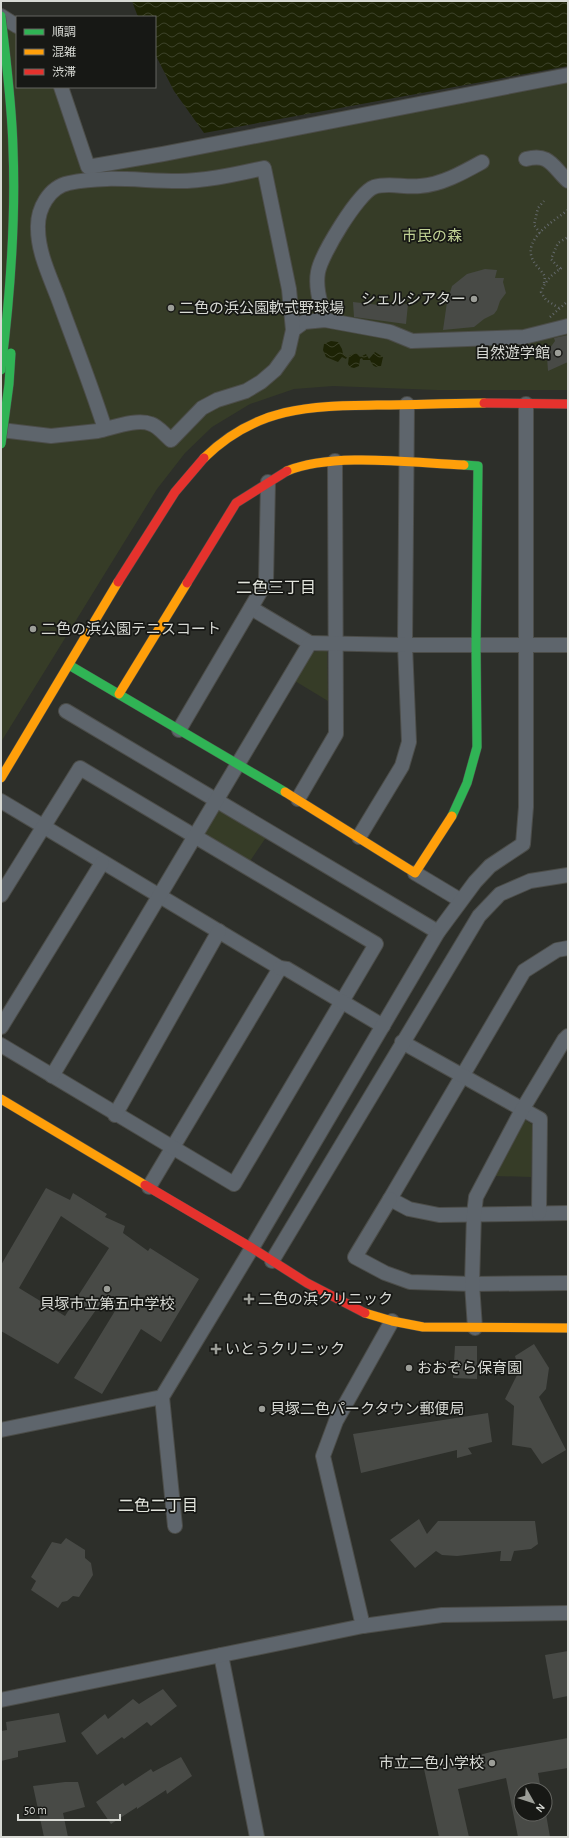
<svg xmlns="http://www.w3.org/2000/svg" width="569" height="1838" font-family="'Alegreya Sans','Noto Sans JP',sans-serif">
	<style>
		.park { fill: #363c27 }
		.water { fill: url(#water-waves) }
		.building { fill: #484a46; fill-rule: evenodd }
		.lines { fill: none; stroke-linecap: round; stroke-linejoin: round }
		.street-casing { stroke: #4c4d49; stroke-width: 16 }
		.fast-casing { stroke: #4c4d49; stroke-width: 10 }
		.slow-casing { stroke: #4c4d49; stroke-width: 10 }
		.jam-casing { stroke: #4c4d49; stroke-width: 10 }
		.path { stroke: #64696c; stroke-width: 2.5; stroke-dasharray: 1 3; stroke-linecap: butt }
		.street { stroke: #5e656c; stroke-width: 14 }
		.fast { stroke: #30b455; stroke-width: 9 }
		.slow { stroke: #ff9f0a; stroke-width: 9 }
		.jam { stroke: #e5322d; stroke-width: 9 }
		.fast-bridge-casing { stroke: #4c4d49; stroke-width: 10; stroke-linecap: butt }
		.fast-bridge { stroke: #30b455; stroke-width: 9 }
		.poi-dot { fill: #9c9e98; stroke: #171815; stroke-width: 1.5 }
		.labels { text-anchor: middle; stroke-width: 3.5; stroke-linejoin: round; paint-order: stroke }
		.park-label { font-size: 15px; fill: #c1d295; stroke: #171815 }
		.poi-label { font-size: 15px; fill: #d7d9d4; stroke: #171815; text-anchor: start }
		.neighbourhood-label { font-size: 16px; fill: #e3e5dd; stroke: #171815 }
	</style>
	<defs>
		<pattern id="water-waves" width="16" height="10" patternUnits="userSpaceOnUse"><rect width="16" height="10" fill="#1d2305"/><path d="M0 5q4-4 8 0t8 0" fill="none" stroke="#3d4229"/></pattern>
	</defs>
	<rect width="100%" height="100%" fill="#2d2f2a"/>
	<g class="park">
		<path d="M1 8 18 17 17 87H69L93 158 116 156 568 73V390H437L333 386 294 389 250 404 212 427 185 453 157 489 1 742Z"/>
		<path d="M319 651H327L328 701 295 681 312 652Z"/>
		<path d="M220 809 267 836 250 861 203 834Z"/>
		<path d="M525 1120 533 1125 531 1177 495 1176Z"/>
	</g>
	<g class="water">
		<path d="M132 1H568V66L204 133 174 91 155 54V17H138Z"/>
		<path d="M331 341 338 342 342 349 343 354 347 357 346 359 342 357 338 362 326 357 323 350 324 344Z"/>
		<path d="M375 352 383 357 381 366C374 368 373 366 370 360H363L362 358 360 359 359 366 354 368 350 367 348 364 349 356 356 353 360 357 366 354 369 359Z"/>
	</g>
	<g class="building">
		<path d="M485 269 497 270 495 278H504L503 282 506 293 500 301 497 310 494 314 484 319 474 327 443 330 447 302 452 286 467 274Z"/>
		<path d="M353 302 379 305 408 304 406 324 354 317Z"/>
		<path d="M568 335V362L548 371 547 357 550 348 555 341 554 338Z"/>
		<path d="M46 1188 70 1200 73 1193 107 1214 105 1217 125 1226 123 1233 148 1251 150 1248 199 1279 161 1342 141 1329 102 1394 74 1378 118 1306 105 1297 58 1364 1 1331V1265ZM61 1216 109 1248 65 1316 19 1288Z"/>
		<path d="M534 1344 549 1368 546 1389 539 1397 566 1450 542 1464 531 1448 512 1445 514 1406 505 1399 519 1371 515 1356Z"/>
		<path d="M455 1346H477V1379L453 1378Z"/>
		<path d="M488 1413 492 1442 468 1448 472 1454 457 1458V1450L361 1473 353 1434Z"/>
		<path d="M419 1519 427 1534 438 1521H535L538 1544 531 1549 514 1551 511 1561H500L501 1551 457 1556 442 1555 436 1551 415 1568 390 1540Z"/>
		<path d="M66 1538 85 1550V1558L91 1563 93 1575 79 1597 73 1596 67 1601 62 1602 58 1608 31 1590 36 1581 31 1577 52 1542 61 1544Z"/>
		<path d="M568 1651V1696L553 1699 545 1655Z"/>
		<path d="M163 1689 177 1706 151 1726 147 1722 124 1739 122 1737 97 1755 81 1733 105 1714 108 1719 133 1699 139 1704Z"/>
		<path d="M59 1713 66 1742 18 1751V1757L1 1761V1731L7 1730 6 1722Z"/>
		<path d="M568 1738V1768L538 1773 541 1790H521V1814H546L550 1837H518L506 1778 458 1789 469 1837H439L424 1769 495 1751Z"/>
		<path d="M181 1757 192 1776 167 1794 166 1790 137 1809V1807L111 1824 96 1802 123 1783 125 1786 151 1769 153 1772Z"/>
		<path d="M65 1782H78L85 1807 63 1813 68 1837H44L33 1786Z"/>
	</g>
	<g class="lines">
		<defs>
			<g id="street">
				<path d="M1 16 17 26"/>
				<path d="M61 87 88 167 163 154 568 75"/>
				<path d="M526 159C550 153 552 166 568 181"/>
				<path d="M325 320C321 305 315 288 318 272 321 255 358 193 374 187 389 182 405 188 420 186 441 185 464 172 482 162"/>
				<path d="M293 330 304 322 325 320 390 332 412 341 524 337 568 326"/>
				<path d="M1 430 51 436 98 431C112 428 137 418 151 424 158 426 165 435 171 440L202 408 217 400 246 391 261 382 275 370 288 352 293 330 289 289 264 168C236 174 207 181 178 181 142 181 105 175 69 183 49 187 37 209 38 229 38 252 50 277 58 298 74 342 91 385 105 429"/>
				<path d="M251 608 310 643"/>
				<path d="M66 711 438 932"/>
				<path d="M179 730 266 582 268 482"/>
				<path d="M298 799 336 734 335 461"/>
				<path d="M1 801 280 968 149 1187"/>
				<path d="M359 837 402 766 409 742 405 645 407 404"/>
				<path d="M415 873 460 900"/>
				<path d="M1 895 80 768 376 944 234 1184 1 1045"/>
				<path d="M568 948 557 950 524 971 390 1199 409 1209 439 1215 568 1213"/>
				<path d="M280 968 287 969 383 1026"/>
				<path d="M1 1027 102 863"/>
				<path d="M402 1042 540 1119 539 1213"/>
				<path d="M52 1076 310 643 405 645H568"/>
				<path d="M115 1115 219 931"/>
				<path d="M390 1199 355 1257 385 1273 410 1282 472 1284 568 1283"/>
				<path d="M272 1261 479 916 500 894 530 881 568 875"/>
				<path d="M475 1328 472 1284 474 1214 476 1197 522 1110 564 1040 568 1036"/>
				<path d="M1 1430 162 1397"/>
				<path d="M175 1526 162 1397 252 1248 438 932 475 882 490 866 523 844 526 807V404"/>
				<path d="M363 1626 323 1456 336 1421 392 1321"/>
				<path d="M221 1655 257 1837"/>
				<path d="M1 1700 363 1626 442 1615 568 1613"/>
			</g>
			<g id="fast">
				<path d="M69 665 285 792"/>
				<path d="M452 816 467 783 477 747 476 645 478 466 464 465"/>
			</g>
			<g id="slow">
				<path d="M204 458C257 406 311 406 380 405 415 405 450 403 484 403"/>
				<path d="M287 471C334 452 413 463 464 465"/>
				<path d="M119 694 187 583"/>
				<path d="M1 778 118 582"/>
				<path d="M285 792 415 873 452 816"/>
				<path d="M1 1099 145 1185"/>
				<path d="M365 1313 392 1321 423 1327 568 1328"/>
			</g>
			<g id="jam">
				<path d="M484 403 568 404"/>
				<path d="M118 582 175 492 204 458"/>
				<path d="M187 583 236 503 287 471"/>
				<path d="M145 1185 252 1248 307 1283 365 1313"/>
			</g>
		</defs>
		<use href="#street" class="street-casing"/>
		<use href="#fast" class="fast-casing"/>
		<use href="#slow" class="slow-casing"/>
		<use href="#jam" class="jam-casing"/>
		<g class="path">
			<path d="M540 233 534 225 538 208 544 201"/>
			<path d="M560 269 551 259 558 243 568 237"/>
			<path d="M544 283 545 277C542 270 535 266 532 258 524 238 555 220 568 210"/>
			<path d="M559 308 546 300 541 292C546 279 553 274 564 266"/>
			<path d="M550 317 568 301"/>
		</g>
		<use href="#street" class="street"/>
		<use href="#fast" class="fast"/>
		<use href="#slow" class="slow"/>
		<use href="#jam" class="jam"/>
		<defs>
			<g id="fast-bridge">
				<path d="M1 16C6 60 12 104 13 149 16 223 10 297 1 370"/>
				<path d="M1 444 9 384 11 353"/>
			</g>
		</defs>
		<use href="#fast-bridge" class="fast-bridge-casing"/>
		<use href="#fast-bridge" class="fast-bridge"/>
	</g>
	<g class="poi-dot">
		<circle cx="474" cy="299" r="4"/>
		<circle cx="171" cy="308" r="4"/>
		<circle cx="558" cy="353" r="4"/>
		<circle cx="33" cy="629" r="4"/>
		<circle cx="107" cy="1289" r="4"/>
		<path d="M247 1293h4v4h4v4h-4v4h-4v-4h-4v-4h4z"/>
		<path d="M214 1343h4v4h4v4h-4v4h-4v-4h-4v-4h4z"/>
		<circle cx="409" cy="1368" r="4"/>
		<circle cx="262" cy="1409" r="4"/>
		<circle cx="492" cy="1763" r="4"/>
	</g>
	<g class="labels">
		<g class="park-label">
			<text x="432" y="241">市民の森</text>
		</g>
		<g class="poi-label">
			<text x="466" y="304" text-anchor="end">シェルシアター</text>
			<text x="179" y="313">二色の浜公園軟式野球場</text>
			<text x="550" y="358" text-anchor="end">自然遊学館</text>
			<text x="41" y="634">二色の浜公園テニスコート</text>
			<text x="258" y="1304">二色の浜クリニック</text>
			<text x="107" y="1309" text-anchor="middle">貝塚市立第五中学校</text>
			<text x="225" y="1354">いとうクリニック</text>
			<text x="417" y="1373">おおぞら保育園</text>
			<text x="270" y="1414">貝塚二色パークタウン郵便局</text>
			<text x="484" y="1768" text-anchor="end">市立二色小学校</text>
		</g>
		<g class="neighbourhood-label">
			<text x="276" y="593">二色三丁目</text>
			<text x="158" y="1511">二色二丁目</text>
		</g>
	</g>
	<rect width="569" height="1838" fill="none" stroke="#d7d9d4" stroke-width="4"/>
	<rect x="16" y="16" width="140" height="72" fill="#171815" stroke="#646561"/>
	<rect x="24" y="29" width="20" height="6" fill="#30b455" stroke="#646561"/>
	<text x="52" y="36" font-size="12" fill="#d7d9d4">順調</text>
	<rect x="24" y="49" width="20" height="6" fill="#ff9f0a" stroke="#646561"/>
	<text x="52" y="56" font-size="12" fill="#d7d9d4">混雑</text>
	<rect x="24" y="69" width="20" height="6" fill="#e5322d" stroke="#646561"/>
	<text x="52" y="76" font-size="12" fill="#d7d9d4">渋滞</text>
	<g transform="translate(533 1802) rotate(129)"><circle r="19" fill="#171815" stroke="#646561"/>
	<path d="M0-3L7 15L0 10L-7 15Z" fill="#9c9e98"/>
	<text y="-6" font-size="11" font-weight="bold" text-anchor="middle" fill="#d7d9d4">N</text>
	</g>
	<path d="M18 1814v6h102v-6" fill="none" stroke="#d7d9d4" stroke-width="2"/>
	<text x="24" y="1814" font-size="12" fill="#d7d9d4" stroke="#171815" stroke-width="3" paint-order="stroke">50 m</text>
</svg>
